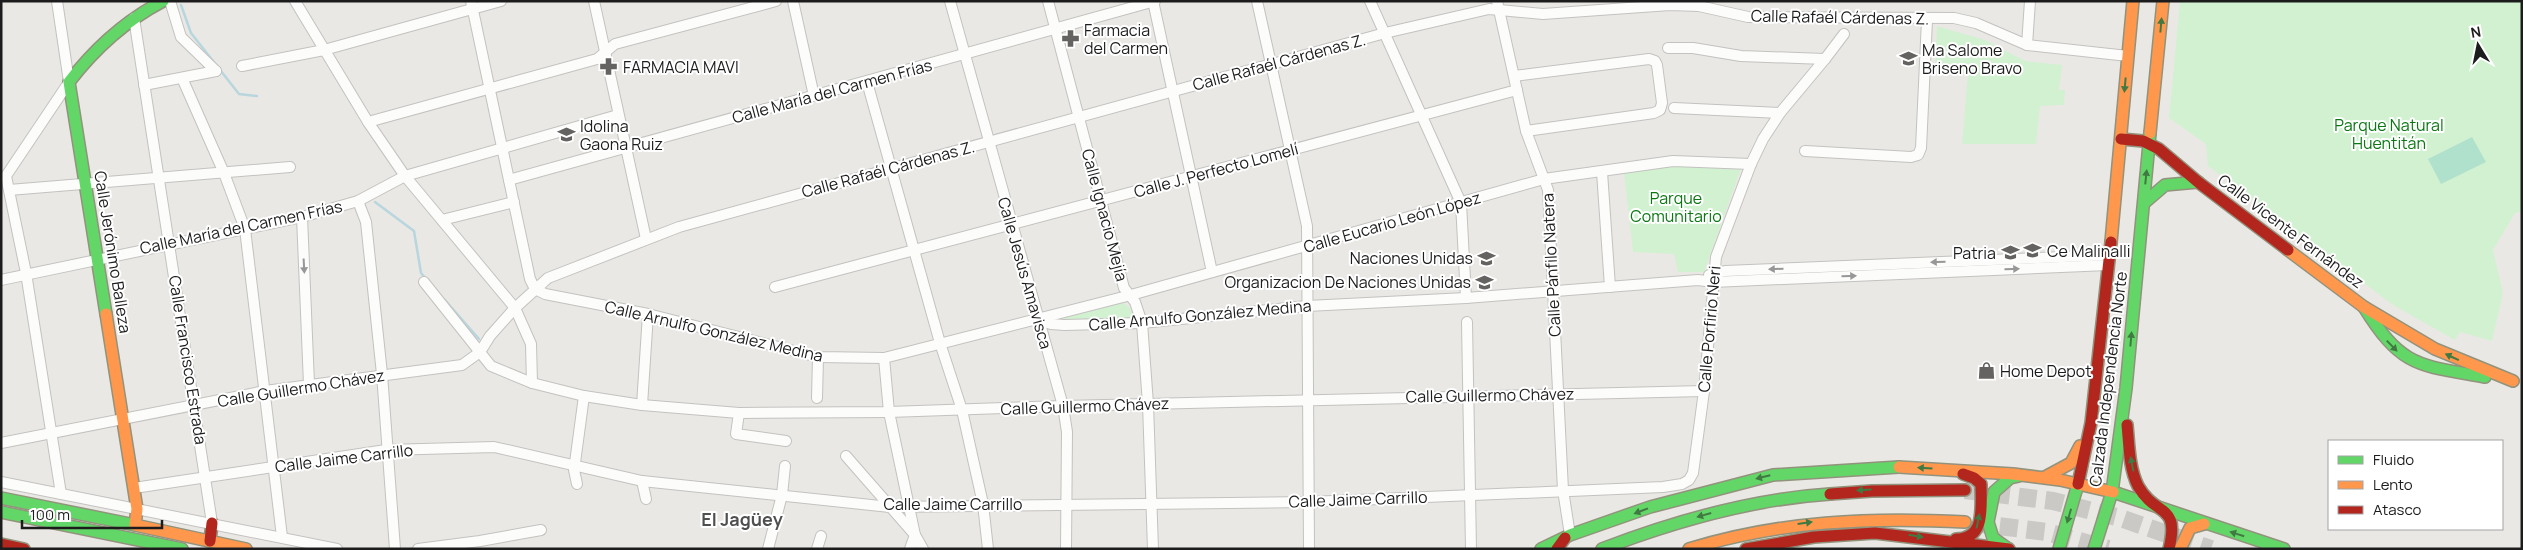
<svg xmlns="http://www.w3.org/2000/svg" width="2523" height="550" font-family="Manrope,sans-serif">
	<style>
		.park { fill: #d2f1d1 }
		.pitch { fill: #afe1cc }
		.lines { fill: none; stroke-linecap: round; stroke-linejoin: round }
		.stream { stroke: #b8d6de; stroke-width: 2.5 }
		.highway-tunnel { stroke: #cbc9c6; stroke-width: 18; stroke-dasharray: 18 9; stroke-linecap: butt }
		.street-casing { stroke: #c3c2c0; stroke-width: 12 }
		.fast-casing { stroke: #92937d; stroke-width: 14 }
		.slow-casing { stroke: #92937d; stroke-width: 14 }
		.jam-casing { stroke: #92937d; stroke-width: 14 }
		.street { stroke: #fcfcfb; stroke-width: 10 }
		.fast { stroke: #63d668; stroke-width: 11 }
		.slow { stroke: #ff974d; stroke-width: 11 }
		.jam { stroke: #b3261e; stroke-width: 11 }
		.oneway { fill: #407942 }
		.oneway2 { fill: #979797 }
		.labels { text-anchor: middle; stroke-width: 4; stroke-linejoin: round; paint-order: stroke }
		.street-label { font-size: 16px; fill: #1c1c1c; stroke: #fff }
		.poi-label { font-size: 16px; fill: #1c1c1c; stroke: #fff; text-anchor: start }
		.park-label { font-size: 16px; fill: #0c7814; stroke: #fff }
		.neighbourhood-label { font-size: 18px; font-weight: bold; fill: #4f4f4f; stroke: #fff }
	</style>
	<rect width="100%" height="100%" fill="#eae8e4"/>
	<g class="park">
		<path d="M2180 1H2522V211L2515 213 2493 250 2503 293 2492 341 2460 332 2455 340 2393 305 2208 166 2206 144 2169 118Z"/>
		<path d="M1937 26 1985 40 2025 61 2062 65 2059 90H2065L2064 105 2040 106 2036 144H1962L1968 73 1935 69Z"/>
		<path d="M1744 160 1704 272H1678L1674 254 1633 252 1623 164Z"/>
		<path d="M1120 301 1129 307 1134 318 1067 321 1061 317Z"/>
	</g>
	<path class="pitch" d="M2472 137 2486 162 2441 184 2428 159Z"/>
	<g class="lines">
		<g class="stream">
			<path d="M181 5 191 33 239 94 257 96"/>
			<path d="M375 202 414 231 421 273 427 280"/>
			<path d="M444 299 479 339"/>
		</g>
		<g class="highway-tunnel">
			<path d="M1965 490 2053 501 2120 518 2211 549"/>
			<path d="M1973 523 2047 532 2108 549"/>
		</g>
		<defs>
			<g id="street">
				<path d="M57 1 69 82 6 176 26 273 61 494"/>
				<path d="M170 1 181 37 216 71"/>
				<path d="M295 1 368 122 405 176 515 308 531 344 532 383"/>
				<path d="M471 1 530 279 535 289 545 294 648 314 818 357 884 358 1131 295 1544 179 1673 161 1751 164"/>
				<path d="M594 1 646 239"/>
				<path d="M793 1 814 96"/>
				<path d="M950 1 1063 406 1067 432 1066 549"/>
				<path d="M1048 1 1124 288 1135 302 1142 323 1148 404 1153 549"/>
				<path d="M1153 1 1212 272"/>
				<path d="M1257 1 1307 226 1309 549"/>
				<path d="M1370 1 1461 203 1466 298"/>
				<path d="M1497 1 1526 131 1548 190 1563 490 1570 535"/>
				<path d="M134 18 212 523"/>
				<path d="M2027 45 2030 1"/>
				<path d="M1668 48H1693L1741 56 1825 59"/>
				<path d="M242 66 324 50 501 1"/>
				<path d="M1514 76 1649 59 1655 61 1657 65 1662 103 1660 110 1654 113 1526 131"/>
				<path d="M182 78 224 173 245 229 282 537"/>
				<path d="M867 82 940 343 962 410 983 504 988 549"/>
				<path d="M144 85 216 71"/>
				<path d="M1674 108 1780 113"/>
				<path d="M368 122 597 59 615 44 776 1"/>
				<path d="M1805 151 1911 157 1918 155 1921 148 1927 20"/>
				<path d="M1602 172 1610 287"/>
				<path d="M509 180 1155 1"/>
				<path d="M9 190 290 167"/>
				<path d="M358 201 366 222 382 374 395 549"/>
				<path d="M302 217 309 384"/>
				<path d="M442 220 514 202"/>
				<path d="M1709 275 1725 271 2110 255"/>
				<path d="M1 280 302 217 358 201 405 176 618 115"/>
				<path d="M424 282 491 366 532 383 584 396 642 405 739 413 889 412 1063 406 1704 391"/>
				<path d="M775 287 1517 90"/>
				<path d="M1038 320 1051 324 1064 325 1142 323 1307 306 1466 298 1698 280 1713 282 2108 265"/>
				<path d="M1467 322 1471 549"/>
				<path d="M884 358 889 412 915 535 910 549"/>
				<path d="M817 398 818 357"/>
				<path d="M642 405 648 314"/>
				<path d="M739 413 736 434 786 441"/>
				<path d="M1 443 265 391 462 365 480 352 490 336 515 308 548 278 679 227 1385 33 1489 9 1543 14 1670 5 1699 6 1748 17 1954 18 1976 23 2027 45 2128 56"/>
				<path d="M846 456 915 535 923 549"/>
				<path d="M642 481 646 499"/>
				<path d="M1 482 337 549"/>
				<path d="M577 484 574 470 584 396"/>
				<path d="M134 488 386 450 494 447 642 481 890 507 1309 502 1663 487 1682 484 1689 480 1693 473 1704 391 1716 257 1751 164 1763 139 1780 113 1825 59 1844 34"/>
				<path d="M418 549 480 541 541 530"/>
				<path d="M768 549 782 495 785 466"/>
				<path d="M817 549 821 536"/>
			</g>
			<g id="fast">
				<path d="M2144 203 2165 185 2198 182"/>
				<path d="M2364 307C2402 368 2418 365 2485 377"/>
				<path d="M106 314 69 82C95 48 125 21 163 1"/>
				<path d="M2112 492 2126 388 2150 133"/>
				<path d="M2113 492 2284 549"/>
				<path d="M1 498 135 525"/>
				<path d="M1 512 182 549"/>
				<path d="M2007 548 1993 538 1988 522 1994 492 2010 478 2019 476"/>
				<path d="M1541 549 1570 535 1650 507 1773 475 1899 467"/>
				<path d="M1602 549C1675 521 1751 499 1830 494"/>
				<path d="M2059 549 2078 484"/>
				<path d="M2094 549 2112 492"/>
			</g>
			<g id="slow">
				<path d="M2150 133 2163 1"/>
				<path d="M2111 242 2133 1"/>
				<path d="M2288 250 2364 307 2435 349 2513 381"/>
				<path d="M106 314 137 509 135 525 246 549"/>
				<path d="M1899 467 2013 474 2060 480 2113 492"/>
				<path d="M2045 477 2071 463 2080 446"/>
				<path d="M1689 549C1780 521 1870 517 1965 522"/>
				<path d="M2180 549 2190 528 2204 524"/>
			</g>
			<g id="jam">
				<path d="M2121 139 2143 141 2159 149 2198 182 2288 250"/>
				<path d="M2127 425C2129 445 2129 468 2138 486 2156 518 2180 502 2169 549"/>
				<path d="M2078 484 2091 423 2111 242"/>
				<path d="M1830 494 1872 491 1965 490"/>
				<path d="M1956 539C1986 539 1981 507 1981 484L1974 478 1963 474"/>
				<path d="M210 541 212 523"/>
				<path d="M1 544 24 549"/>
				<path d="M1557 549 1565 538"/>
				<path d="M1746 549 1814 537 1875 533 2009 549"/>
			</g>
		</defs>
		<use href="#street" class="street-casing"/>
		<use href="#fast" class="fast-casing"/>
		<use href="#slow" class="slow-casing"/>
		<use href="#jam" class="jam-casing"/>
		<use href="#street" class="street"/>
		<use href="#fast" class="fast"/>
		<use href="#slow" class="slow"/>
		<use href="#jam" class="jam"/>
	</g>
	<defs><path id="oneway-solid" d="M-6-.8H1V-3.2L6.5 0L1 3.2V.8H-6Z" transform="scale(1.25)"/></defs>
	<g class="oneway">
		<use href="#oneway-solid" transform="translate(2161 25) rotate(-85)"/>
		<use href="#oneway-solid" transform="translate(2125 85) rotate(95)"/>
		<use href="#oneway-solid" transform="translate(2146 177) rotate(-84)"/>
		<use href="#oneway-solid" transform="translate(2131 339) rotate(-85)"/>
		<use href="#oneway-solid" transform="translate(2392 346) rotate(46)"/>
		<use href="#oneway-solid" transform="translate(2452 357) rotate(-155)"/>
		<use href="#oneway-solid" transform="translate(2132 464) rotate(-101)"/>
		<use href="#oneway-solid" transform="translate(1925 468) rotate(-176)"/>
		<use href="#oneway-solid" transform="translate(1763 477) rotate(166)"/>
		<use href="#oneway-solid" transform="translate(1864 490) rotate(177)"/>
		<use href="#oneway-solid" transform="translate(1641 511) rotate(159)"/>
		<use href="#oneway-solid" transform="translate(1704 515) rotate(164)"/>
		<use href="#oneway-solid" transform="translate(2069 516) rotate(106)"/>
		<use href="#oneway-solid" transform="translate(1978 521) rotate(-79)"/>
		<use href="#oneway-solid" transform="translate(1805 523) rotate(-8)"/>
		<use href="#oneway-solid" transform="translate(2237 534) rotate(-163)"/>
		<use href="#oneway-solid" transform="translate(1916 536) rotate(9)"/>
	</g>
	<g class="oneway2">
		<use href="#oneway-solid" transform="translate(1938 262) rotate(178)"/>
		<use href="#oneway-solid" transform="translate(304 266) rotate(87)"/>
		<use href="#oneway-solid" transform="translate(1776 269) rotate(178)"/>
		<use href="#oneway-solid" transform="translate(2012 269) rotate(-2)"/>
		<use href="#oneway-solid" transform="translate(1849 276) rotate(-2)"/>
	</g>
	<defs>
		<symbol id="pharmacy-bare" viewBox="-9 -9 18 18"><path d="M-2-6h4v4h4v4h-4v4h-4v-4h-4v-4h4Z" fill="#646362" stroke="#fff" stroke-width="2.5" paint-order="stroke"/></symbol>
		<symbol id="school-bare" viewBox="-9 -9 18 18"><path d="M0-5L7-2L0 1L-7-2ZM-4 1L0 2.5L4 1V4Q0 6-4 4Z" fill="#646362" stroke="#fff" stroke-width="2.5" paint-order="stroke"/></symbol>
		<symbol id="shop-bare" viewBox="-9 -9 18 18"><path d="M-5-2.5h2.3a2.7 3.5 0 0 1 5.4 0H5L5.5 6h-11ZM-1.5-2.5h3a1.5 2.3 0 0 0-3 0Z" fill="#646362" stroke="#fff" stroke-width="2.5" paint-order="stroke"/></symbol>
	</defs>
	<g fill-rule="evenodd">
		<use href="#pharmacy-bare" x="1058" y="26" width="25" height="25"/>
		<use href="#school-bare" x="1896" y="46" width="25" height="25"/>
		<use href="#pharmacy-bare" x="596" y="54" width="25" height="25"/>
		<use href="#school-bare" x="554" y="122" width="25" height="25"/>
		<use href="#school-bare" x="2020" y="238" width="25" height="25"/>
		<use href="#school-bare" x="1998" y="240" width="25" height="25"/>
		<use href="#school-bare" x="1474" y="246" width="25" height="25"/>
		<use href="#school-bare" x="1472" y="270" width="25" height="25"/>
		<use href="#shop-bare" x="1974" y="358" width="25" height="25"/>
	</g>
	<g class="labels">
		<g class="street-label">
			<text transform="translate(1840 17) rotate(1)" y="6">Calle Rafaél Cárdenas Z.</text>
			<text transform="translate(1279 62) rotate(-15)" y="6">Calle Rafaél Cárdenas Z.</text>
			<text transform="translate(832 91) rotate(-15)" y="6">Calle María del Carmen Frías</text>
			<text transform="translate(888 169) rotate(-15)" y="6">Calle Rafaél Cárdenas Z.</text>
			<text transform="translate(1216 170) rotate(-15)" y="6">Calle J. Perfecto Lomelí</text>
			<text transform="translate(1105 215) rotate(75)" y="6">Calle Ignacio Mejía</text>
			<text transform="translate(1392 222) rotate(-16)" y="6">Calle Eucario León López</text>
			<text transform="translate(241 227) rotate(-12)" y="6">Calle María del Carmen Frías</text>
			<text transform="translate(2291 231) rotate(37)" y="6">Calle Vicente Fernández</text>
			<text transform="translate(113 252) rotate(81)" y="6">Calle Jerónimo Balleza</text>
			<text transform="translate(1551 265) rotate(-93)" y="6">Calle Pánfilo Natera</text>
			<text transform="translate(1025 273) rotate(74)" y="6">Calle Jesús Amavisca</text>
			<text transform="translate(1200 315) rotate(-5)" y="6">Calle Arnulfo González Medina</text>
			<text transform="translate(1709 329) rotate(-85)" y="6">Calle Porfirio Neri</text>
			<text transform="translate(714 331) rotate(13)" y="6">Calle Arnulfo González Medina</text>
			<text transform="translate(188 360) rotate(81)" y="6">Calle Francisco Estrada</text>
			<text transform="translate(2108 379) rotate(-83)" y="6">Calzada Independencia Norte</text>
			<text transform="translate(301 388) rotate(-9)" y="6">Calle Guillermo Chávez</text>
			<text transform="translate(1490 395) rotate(-1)" y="6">Calle Guillermo Chávez</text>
			<text transform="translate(1085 406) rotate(-2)" y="6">Calle Guillermo Chávez</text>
			<text transform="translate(344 458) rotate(-7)" y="6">Calle Jaime Carrillo</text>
			<text transform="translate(1358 499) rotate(-2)" y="6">Calle Jaime Carrillo</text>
			<text x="953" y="510">Calle Jaime Carrillo</text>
		</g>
		<g class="poi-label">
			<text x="1084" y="36">Farmacia<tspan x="1084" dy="18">del Carmen</tspan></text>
			<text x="1922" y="56">Ma Salome<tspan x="1922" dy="18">Briseno Bravo</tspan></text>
			<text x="623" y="73">FARMACIA MAVI</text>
			<text x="580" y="132">Idolina<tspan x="580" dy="18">Gaona Ruiz</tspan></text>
			<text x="2047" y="257">Ce Malinalli</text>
			<text x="1996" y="259" text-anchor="end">Patria</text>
			<text x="1473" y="264" text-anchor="end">Naciones Unidas</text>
			<text x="1471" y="288" text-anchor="end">Organizacion De Naciones Unidas</text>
			<text x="2000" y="377">Home Depot</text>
		</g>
		<g class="park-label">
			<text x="2389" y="131">Parque Natural<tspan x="2389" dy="18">Huentitán</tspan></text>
			<text x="1676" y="204">Parque<tspan x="1676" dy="18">Comunitario</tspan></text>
		</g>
		<g class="neighbourhood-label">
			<text x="742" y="526">El Jagüey</text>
		</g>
	</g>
	<rect width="2523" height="550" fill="none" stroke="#1c1c1c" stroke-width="5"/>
	<rect x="2328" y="440" width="175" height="90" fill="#ffffff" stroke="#a4a4a4"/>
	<rect x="2338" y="456" width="25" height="8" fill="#63d668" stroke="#a4a4a4"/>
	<text x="2373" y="465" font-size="15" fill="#1c1c1c">Fluido</text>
	<rect x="2338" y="481" width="25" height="8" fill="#ff974d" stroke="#a4a4a4"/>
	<text x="2373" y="490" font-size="15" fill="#1c1c1c">Lento</text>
	<rect x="2338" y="506" width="25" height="8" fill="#b3261e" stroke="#a4a4a4"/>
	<text x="2373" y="515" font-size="15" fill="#1c1c1c">Atasco</text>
	<g transform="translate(2478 45) rotate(350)" stroke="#ffffff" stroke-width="4" paint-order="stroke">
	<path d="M0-4L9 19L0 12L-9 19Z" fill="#1c1c1c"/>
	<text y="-8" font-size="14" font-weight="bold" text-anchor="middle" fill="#1c1c1c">N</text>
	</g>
	<path d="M22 520v8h140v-8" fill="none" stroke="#1c1c1c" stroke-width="2.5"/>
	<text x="30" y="520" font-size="15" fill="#1c1c1c" stroke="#ffffff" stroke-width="4" paint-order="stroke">100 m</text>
</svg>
